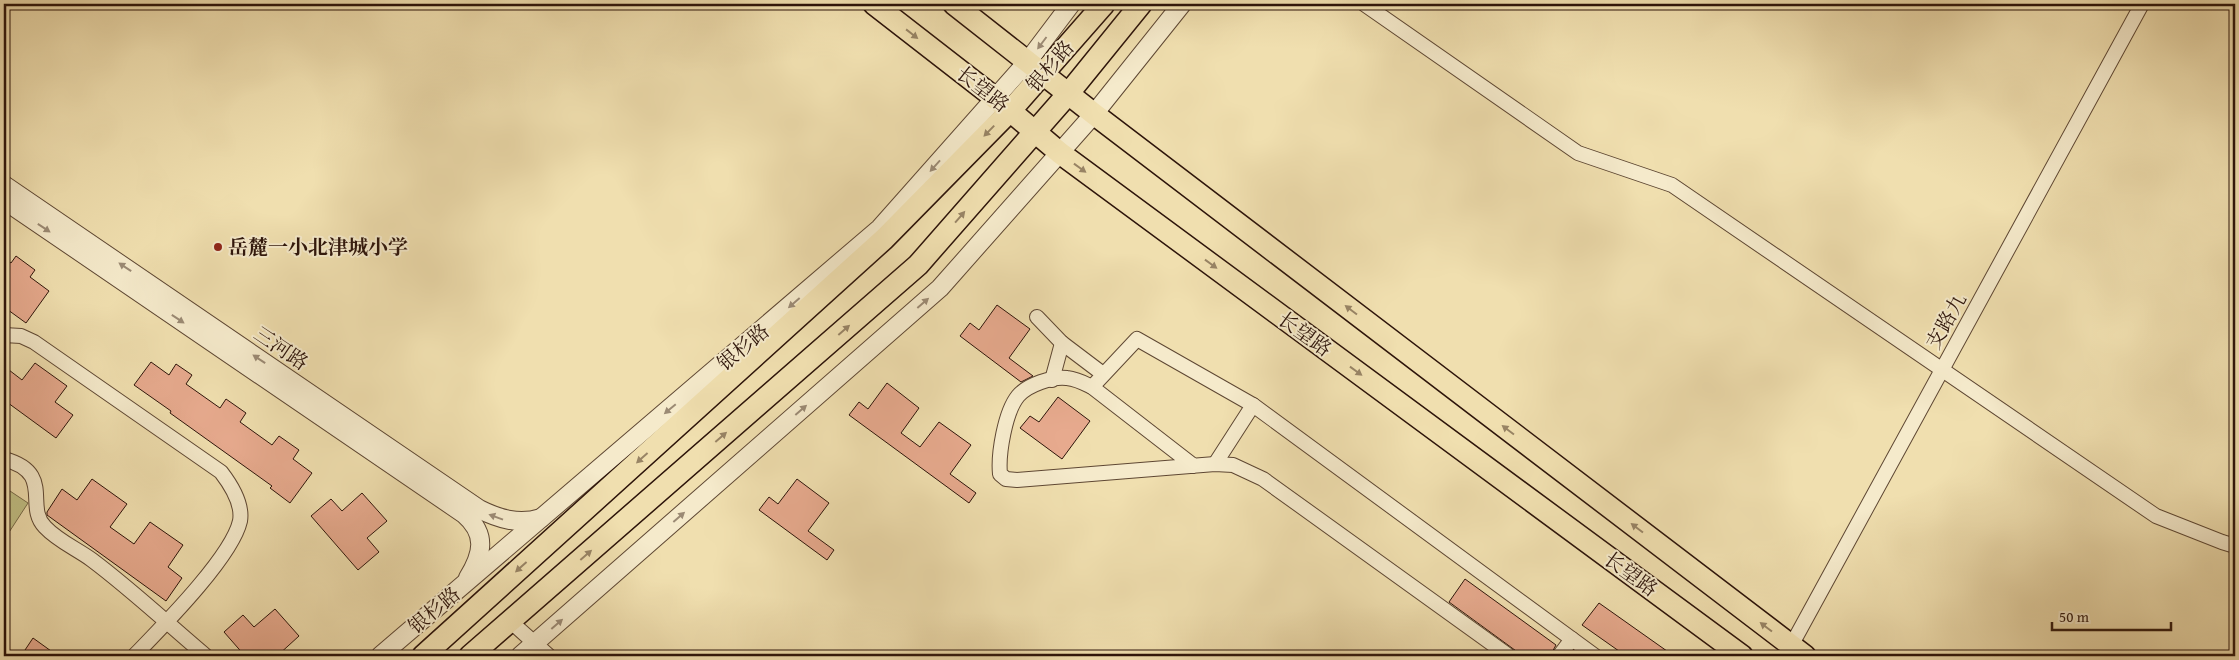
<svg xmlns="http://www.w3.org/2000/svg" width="2239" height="660" font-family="'Gentium Book Plus','Noto Serif SC',serif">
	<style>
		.park { fill: #c1c085; stroke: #776a48 }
		.building { fill: #e7aa8e; stroke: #2d140a }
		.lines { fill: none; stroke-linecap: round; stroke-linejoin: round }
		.minor-casing { stroke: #5e4733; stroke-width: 16 }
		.tertiary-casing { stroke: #5e4733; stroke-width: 20 }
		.primary-casing { stroke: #2d140a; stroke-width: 24 }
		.minor { stroke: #f5eacb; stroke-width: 14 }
		.tertiary { stroke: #f5eacb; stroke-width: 18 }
		.primary { stroke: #f0dfaf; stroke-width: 21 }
		.oneway { fill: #988465 }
		.oneway2 { fill: #9b8a74 }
		.poi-dot { fill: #8f2418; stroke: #f5eacb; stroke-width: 2 }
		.labels { text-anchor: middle; stroke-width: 4; stroke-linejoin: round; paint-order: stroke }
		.street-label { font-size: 20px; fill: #2d140a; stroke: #f5eacb }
		.poi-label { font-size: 20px; font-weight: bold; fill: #2d140a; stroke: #f5eacb; text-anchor: start }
	</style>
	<rect width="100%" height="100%" fill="#f0dfaf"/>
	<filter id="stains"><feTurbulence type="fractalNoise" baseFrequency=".004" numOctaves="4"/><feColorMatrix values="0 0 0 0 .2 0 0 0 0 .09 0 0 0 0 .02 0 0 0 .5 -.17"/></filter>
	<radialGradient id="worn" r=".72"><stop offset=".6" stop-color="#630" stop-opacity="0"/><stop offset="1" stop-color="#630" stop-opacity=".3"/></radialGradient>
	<path class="park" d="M4 487 28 503 4 540Z"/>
	<g class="building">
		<path d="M16 256 35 270 30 277 49 291 26 323 4 307V258L11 263Z"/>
		<path d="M997 305 1030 329 1009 358 1033 376 1021 382 960 336 970 323 979 330Z"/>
		<path d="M151 362 169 375 176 364 192 375 186 384 220 408 226 399 246 413 240 422 272 445 279 436 299 450 293 459 312 473 290 503 270 488 272 486 170 413 171 411 134 385Z"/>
		<path d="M35 363 67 386 55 402 73 415 56 438 4 400V377L9 370 22 380Z"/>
		<path d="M887 383 919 408 901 433 920 447 939 422 971 445 950 474 976 493 969 503 849 415 859 402 868 409Z"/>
		<path d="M1058 397 1090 421 1062 459 1020 428 1030 416 1039 422Z"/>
		<path d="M92 479 127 504 110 527 134 544 150 522 183 545 168 567 182 578 166 601 47 515V512L62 489 77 500Z"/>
		<path d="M797 479 829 503 808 531 834 550 827 560 759 510 769 497 778 504Z"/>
		<path d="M362 493 387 521 367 538 379 552 358 570 311 516 331 499 342 511Z"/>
		<path d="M1465 579 1556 645 1550 656H1523L1449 602Z"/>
		<path d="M1599 603 1674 656H1626L1582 625Z"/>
		<path d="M275 609 299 636 277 656H245L224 632 243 615 254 627Z"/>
		<path d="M33 638 58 656H21Z"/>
	</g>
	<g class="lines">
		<defs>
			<g id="minor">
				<path d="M1364 4 1578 153 1672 185 2156 516 2222 542 2235 546"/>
				<path d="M1037 317 1062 343 1103 374"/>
				<path d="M4 335 21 336 34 342 221 472C231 485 243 504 240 521 232 557 161 628 134 656"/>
				<path d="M1052 380 1062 343"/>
				<path d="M1092 387 1137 339 1253 405 1595 656"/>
				<path d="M4 459C55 473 24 506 45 527 58 541 77 549 92 560 132 590 168 624 206 656"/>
				<path d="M1215 464 1253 405"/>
				<path d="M1194 466 1092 387C1084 383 1077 379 1067 378 1053 376 1027 385 1018 396 1005 412 998 454 1000 474L1006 479 1017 480 1215 464 1233 465 1263 479 1509 656"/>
				<path d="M510 621 549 656"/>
				<path d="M1559 656 1572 639"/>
				<path d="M1784 656 1791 646 2142 4"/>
			</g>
			<g id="tertiary">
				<path d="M4 185 479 509C499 519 519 525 541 518"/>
				<path d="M4 200 464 514C487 534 483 553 468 578"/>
				<path d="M380 656 880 228 1028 61 1071 4"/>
				<path d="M520 656 940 288 1094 114 1182 4"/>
			</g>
			<g id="primary">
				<path d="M874 4 995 98 1060 153 1742 656"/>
				<path d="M954 4 1094 114 1805 656"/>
				<path d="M423 656 884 239 1010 111 1104 4"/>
				<path d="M470 656 918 265 1068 94 1141 4"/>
			</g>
		</defs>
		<use href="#minor" class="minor-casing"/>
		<use href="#tertiary" class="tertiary-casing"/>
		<use href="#primary" class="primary-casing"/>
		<use href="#minor" class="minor"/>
		<use href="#tertiary" class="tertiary"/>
		<use href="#primary" class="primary"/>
	</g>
	<defs><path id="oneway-solid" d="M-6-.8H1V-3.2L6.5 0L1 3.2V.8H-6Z" transform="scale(1.25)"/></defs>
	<g class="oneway">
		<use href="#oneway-solid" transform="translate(912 34) rotate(38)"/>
		<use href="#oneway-solid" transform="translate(989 131) rotate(134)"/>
		<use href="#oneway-solid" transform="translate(1080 168) rotate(36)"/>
		<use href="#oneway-solid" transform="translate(960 217) rotate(-49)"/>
		<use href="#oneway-solid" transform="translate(1211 264) rotate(36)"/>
		<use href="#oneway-solid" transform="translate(1351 310) rotate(-143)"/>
		<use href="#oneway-solid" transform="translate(844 330) rotate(-41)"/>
		<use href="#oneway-solid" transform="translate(1356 371) rotate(36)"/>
		<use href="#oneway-solid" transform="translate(1508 430) rotate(-143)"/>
		<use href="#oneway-solid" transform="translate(721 437) rotate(-41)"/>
		<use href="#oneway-solid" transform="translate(642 458) rotate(138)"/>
		<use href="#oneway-solid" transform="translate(1637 528) rotate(-143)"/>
		<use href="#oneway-solid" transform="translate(586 555) rotate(-41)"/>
		<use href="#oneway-solid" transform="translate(521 567) rotate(138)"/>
		<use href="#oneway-solid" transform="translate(1766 627) rotate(-143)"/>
	</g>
	<g class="oneway2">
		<use href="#oneway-solid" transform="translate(1042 43) rotate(127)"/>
		<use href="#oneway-solid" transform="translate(935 166) rotate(132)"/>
		<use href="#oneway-solid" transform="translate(44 228) rotate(34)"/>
		<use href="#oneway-solid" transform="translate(125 267) rotate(-146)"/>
		<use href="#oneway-solid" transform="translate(794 303) rotate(139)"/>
		<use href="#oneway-solid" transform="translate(923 303) rotate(-41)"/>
		<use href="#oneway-solid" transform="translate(178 319) rotate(34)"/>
		<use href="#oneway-solid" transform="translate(259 359) rotate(-146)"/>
		<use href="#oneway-solid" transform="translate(670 409) rotate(140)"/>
		<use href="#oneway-solid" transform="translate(801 410) rotate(-41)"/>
		<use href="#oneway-solid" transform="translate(496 517) rotate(-160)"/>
		<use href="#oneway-solid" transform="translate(679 517) rotate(-41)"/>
		<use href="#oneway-solid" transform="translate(557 624) rotate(-41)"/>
	</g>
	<circle class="poi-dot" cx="218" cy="247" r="5"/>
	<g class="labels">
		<g class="street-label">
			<text transform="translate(1050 66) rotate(-49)" y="7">银杉路</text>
			<text transform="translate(983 89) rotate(38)" y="7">长望路</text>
			<text transform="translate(1946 321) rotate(-61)" y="7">支路九</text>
			<text transform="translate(1305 334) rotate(36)" y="7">长望路</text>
			<text transform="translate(743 347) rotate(-40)" y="7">银杉路</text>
			<text transform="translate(281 348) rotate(34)" y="7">三河路</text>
			<text transform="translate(1631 574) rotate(36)" y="7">长望路</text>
			<text transform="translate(434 610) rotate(-40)" y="7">银杉路</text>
		</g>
		<g class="poi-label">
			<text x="228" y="254">岳麓一小北津城小学</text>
		</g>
	</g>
	<rect width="2239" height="660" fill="none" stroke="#f0dfaf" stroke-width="20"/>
	<rect x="5" y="5" width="2229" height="650" fill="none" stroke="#2d140a" stroke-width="2.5"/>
	<rect x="10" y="10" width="2219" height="640" fill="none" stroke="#2d140a"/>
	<path d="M2052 622v8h119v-8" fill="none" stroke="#2d140a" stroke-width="2.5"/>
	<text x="2059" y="622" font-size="15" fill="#2d140a" stroke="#f5eacb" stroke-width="4" paint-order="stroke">50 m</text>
	<rect width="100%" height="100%" filter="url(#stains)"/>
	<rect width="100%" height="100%" fill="url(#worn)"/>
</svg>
